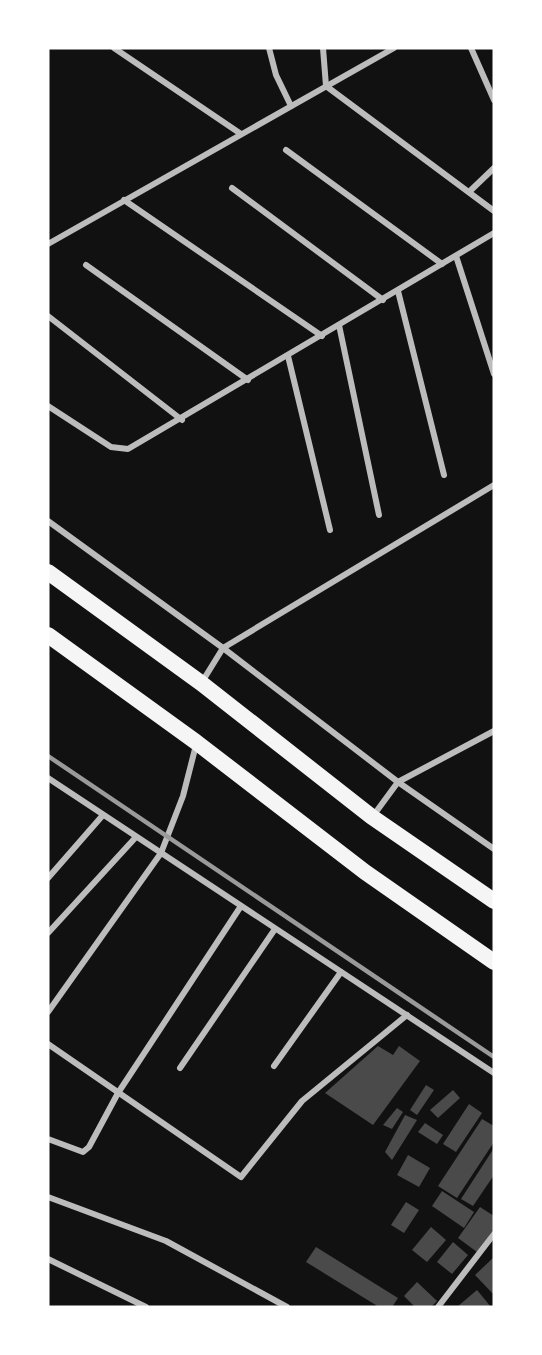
<svg xmlns="http://www.w3.org/2000/svg" width="542" height="1355" font-family="'Times New Roman',serif">
	<style>
		.building { fill: #4a4a4a }
		.lines { fill: none; stroke-linecap: round; stroke-linejoin: round }
		.minor { stroke: #bcbcbc; stroke-width: 6 }
		.trunk { stroke: #f5f5f5; stroke-width: 16 }
		.rail { stroke: #9a9a9a; stroke-width: 4.5 }
	</style>
	<rect width="100%" height="100%" fill="#111"/>
	<g class="building">
		<path d="M378 1046 393 1055 399 1046 420 1061 373 1125 325 1093Z"/>
		<path d="M426 1085 434 1090 417 1115 410 1110Z"/>
		<path d="M453 1090 460 1098 438 1118 430 1110Z"/>
		<path d="M469 1104 482 1113 456 1152 443 1144Z"/>
		<path d="M397 1108 403 1112 392 1129 383 1125Z"/>
		<path d="M405 1115 417 1120 392 1160 385 1152Z"/>
		<path d="M482 1119 494 1126V1142L457 1198 438 1186Z"/>
		<path d="M425 1123 443 1135 437 1144 418 1132Z"/>
		<path d="M494 1148V1175L473 1206 461 1199Z"/>
		<path d="M408 1155 430 1168 419 1187 397 1175Z"/>
		<path d="M442 1191 474 1212 464 1228 432 1206Z"/>
		<path d="M406 1202 419 1210 404 1233 391 1225Z"/>
		<path d="M480 1207 494 1216V1229L477 1252 458 1238Z"/>
		<path d="M431 1227 446 1240 427 1262 412 1250Z"/>
		<path d="M453 1242 468 1255 452 1274 437 1262Z"/>
		<path d="M316 1247 398 1298 392 1307H379L306 1262Z"/>
		<path d="M494 1257V1295L475 1275Z"/>
		<path d="M417 1282 437 1301 431 1307H415L404 1296Z"/>
		<path d="M477 1290 491 1307H457Z"/>
	</g>
	<g class="lines">
		<g class="minor">
			<path d="M114 48 241 134"/>
			<path d="M269 48 276 75 291 106"/>
			<path d="M323 48 326 86 494 211"/>
			<path d="M471 48 494 100"/>
			<path d="M286 150 442 264"/>
			<path d="M232 188 383 300"/>
			<path d="M469 192 494 168"/>
			<path d="M124 200 322 336"/>
			<path d="M48 244 394 48"/>
			<path d="M456 256 494 374"/>
			<path d="M86 265 248 380"/>
			<path d="M398 291 444 475"/>
			<path d="M48 316 182 420"/>
			<path d="M339 325 379 515"/>
			<path d="M288 356 330 530"/>
			<path d="M48 406 111 447 128 449 494 233"/>
			<path d="M48 521 223 648 398 782 494 849"/>
			<path d="M202 682 223 648 494 485"/>
			<path d="M48 778 494 1073"/>
			<path d="M373 816 398 782 494 731"/>
			<path d="M48 878 103 815"/>
			<path d="M48 933 136 837"/>
			<path d="M48 1012 161 853 183 796 196 745"/>
			<path d="M48 1044 241 1177 302 1101 407 1015"/>
			<path d="M274 1066 341 972"/>
			<path d="M180 1068 275 929"/>
			<path d="M48 1139 83 1152 89 1147 118 1093 241 906"/>
			<path d="M48 1197 166 1241 287 1307"/>
			<path d="M48 1259 146 1307"/>
			<path d="M438 1307 494 1234"/>
		</g>
		<g class="trunk">
			<path d="M48 572 201 683 372 817 494 901"/>
			<path d="M48 635 196 742 365 872 494 962"/>
		</g>
		<path class="rail" d="M48 756 494 1057"/>
	</g>
	<rect width="542" height="1355" fill="none" stroke="#ffffff" stroke-width="99"/>
</svg>
